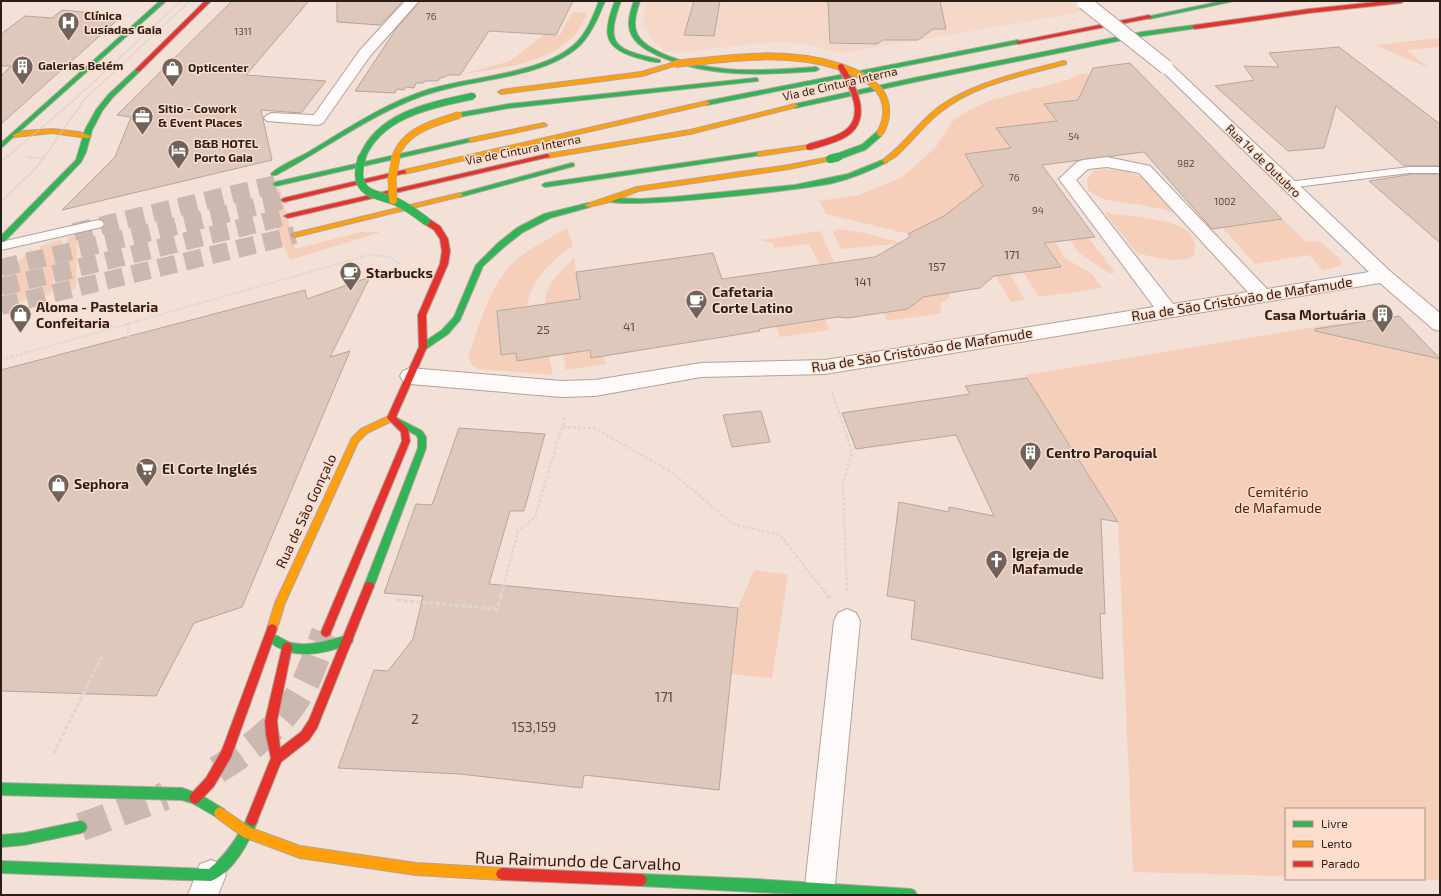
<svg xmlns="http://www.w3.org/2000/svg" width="1441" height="896" font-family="'Exo 2',sans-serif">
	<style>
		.built { fill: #f6d8c8 }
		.green { fill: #f6cfbb }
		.building { fill: #dec8bc; stroke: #b4a69e }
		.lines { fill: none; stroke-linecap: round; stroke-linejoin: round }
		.secondary-tunnel { stroke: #cbb9b1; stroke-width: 28; stroke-dasharray: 28 14; stroke-linecap: butt }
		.highway-tunnel { stroke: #cbb9b1; stroke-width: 18; stroke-dasharray: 18 9; stroke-linecap: butt }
		.lane-casing { stroke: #b1a39c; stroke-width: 2 }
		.street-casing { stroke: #b1a39c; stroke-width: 2 }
		.fast-casing { stroke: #b1a39c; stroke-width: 2 }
		.slow-casing { stroke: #b1a39c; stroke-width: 2 }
		.jam-casing { stroke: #b1a39c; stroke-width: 2 }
		.path-far3 { stroke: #dcd7d4; stroke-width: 1.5; stroke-dasharray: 2 1.5; stroke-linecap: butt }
		.path-far2 { stroke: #dcd7d4; stroke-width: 2; stroke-dasharray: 2.5 1.5; stroke-linecap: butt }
		.path-far1 { stroke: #dcd7d4; stroke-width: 2.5; stroke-dasharray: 3 2; stroke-linecap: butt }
		.path { stroke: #dcd7d4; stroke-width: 3; stroke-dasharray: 4 2.5; stroke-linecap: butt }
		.lane { fill: #fdfaf9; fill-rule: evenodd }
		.street { fill: #fdfaf9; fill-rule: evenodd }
		.fast { fill: #30b455; fill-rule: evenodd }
		.slow { fill: #ff9f0a; fill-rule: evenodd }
		.jam { fill: #e5322d; fill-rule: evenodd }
		.tram { stroke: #d2ccca; stroke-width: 1 }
		.street-bridge-casing { stroke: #b1a39c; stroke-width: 16; stroke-linecap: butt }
		.fast-bridge-far1-casing { stroke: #b1a39c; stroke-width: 8; stroke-linecap: butt }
		.fast-bridge-casing { stroke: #b1a39c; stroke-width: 9; stroke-linecap: butt }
		.slow-bridge-far1-casing { stroke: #b1a39c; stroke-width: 8; stroke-linecap: butt }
		.slow-bridge-casing { stroke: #b1a39c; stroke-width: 9; stroke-linecap: butt }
		.jam-bridge-casing { stroke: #b1a39c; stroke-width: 8; stroke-linecap: butt }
		.street-bridge { stroke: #fdfaf9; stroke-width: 14 }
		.fast-bridge-far1 { stroke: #30b455; stroke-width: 6 }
		.fast-bridge { stroke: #30b455; stroke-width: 8 }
		.slow-bridge-far1 { stroke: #ff9f0a; stroke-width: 6 }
		.slow-bridge { stroke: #ff9f0a; stroke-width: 8 }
		.jam-bridge { stroke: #e5322d; stroke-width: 6 }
		.labels { text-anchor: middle; stroke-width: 3; stroke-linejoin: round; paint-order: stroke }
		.far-number-label { font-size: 10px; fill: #584a42 }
		.far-poi-label { font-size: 12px; font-weight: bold; fill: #2a1f18; stroke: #feddcc; text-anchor: start }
		.far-street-label { font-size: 12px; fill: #2a1f18; stroke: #feddcc }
		.number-label { font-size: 12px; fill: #584a42 }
		.poi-label { font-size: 14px; font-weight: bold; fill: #2a1f18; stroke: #feddcc; text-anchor: start }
		.street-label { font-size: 14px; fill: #2a1f18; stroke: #feddcc }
		.park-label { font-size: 14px; fill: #572707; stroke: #feddcc }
		.near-number-label { font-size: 14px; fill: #584a42 }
		.near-street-label { font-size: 17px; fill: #2a1f18; stroke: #feddcc }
	</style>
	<rect width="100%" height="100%" fill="#f3e0d7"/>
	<path class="built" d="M647 1H1070L1083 12 842 53 811 45 782 42 742 45 686 52H666L652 40 644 26 643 15Z"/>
	<g class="green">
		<path d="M572 12 587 13C583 21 579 31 573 37 544 65 500 68 463 74L510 61 545 34 560 35Z"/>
		<path d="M1440 38V47L1406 50 1429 68 1375 45Z"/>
		<path d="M1082 73 1090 75 1116 96 1045 104 1057 121 997 129 1011 148 964 154 990 194 909 234 826 214 819 201 859 195 901 178 936 147 953 121 967 111 994 99 1068 80Z"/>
		<path d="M1104 169 1126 171 1142 177 1173 212C1161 209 1148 206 1136 204 1118 202 1103 202 1088 190L1087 179 1094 171Z"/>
		<path d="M280 188 295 249 361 232H381L290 260 268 208 271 207V205L267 206 260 192Z"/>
		<path d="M1105 213C1126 216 1166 218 1182 228 1188 231 1192 236 1195 242L1194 255 1187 259 1173 260 1157 258 1137 253Z"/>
		<path d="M1282 219 1306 242 1320 241 1339 258 1342 265 1323 270 1309 255 1255 264 1222 227Z"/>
		<path d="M567 228 573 246C551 260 531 280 527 306L497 311 501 355 516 353 517 361 549 356 553 375 480 369 473 366 468 357C481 322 490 279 522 255 536 245 552 237 567 228Z"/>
		<path d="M838 229 864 233 904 243 841 249 833 232Z"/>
		<path d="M820 231 834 262 825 263 821 267 809 244 775 248 773 243 760 240Z"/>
		<path d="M77 234 76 289 56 293 68 237Z"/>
		<path d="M1088 237 1115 273H1109L1078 252 1071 240Z"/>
		<path d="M62 239 51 294 37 297 40 246Z"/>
		<path d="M1055 242 1065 258 1092 274 1102 288 1039 297 1023 272 1060 267 1044 243Z"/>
		<path d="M32 248 29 299 15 302 18 262Z"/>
		<path d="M574 258 580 299 545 304C546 282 560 273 574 258Z"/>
		<path d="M1010 274 1025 300 1011 302 995 276Z"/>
		<path d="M949 293 950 297 941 303 940 307 942 313 887 321 883 313 911 295Z"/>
		<path d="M825 319 830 330 780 337 776 326Z"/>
		<path d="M1340 323 1353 337 1434 351 1440 356V880L1390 879H1424V809H1286V876L1133 872 1118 523 1025 375Z"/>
		<path d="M590 350 591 358 603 356 606 364 566 370 563 354Z"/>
		<path d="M754 570 788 575 772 678 731 674 738 608Z"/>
	</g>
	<g class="building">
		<path d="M232 1H309L246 75 326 81 301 113 261 110 272 160 62 210 115 157 131 117 117 115Z"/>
		<path d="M337 1H403L380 25 337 22Z"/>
		<path d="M420 1H573L556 35 489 31 460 75H448L445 77 440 78 438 81H425L423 83H416L414 88 406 87 404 90 397 89 395 93 355 91 396 29Z"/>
		<path d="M694 1H720L714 36 684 35Z"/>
		<path d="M828 1H940L946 29H933L918 40H883L877 44 830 43Z"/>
		<path d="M62 10 122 16 1 124V76L11 66H1V34L25 16 52 18Z"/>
		<path d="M1339 47 1440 124V166H1404L1336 106 1324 148 1288 151 1215 86 1254 80 1244 66 1279 67 1269 53Z"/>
		<path d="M1130 63 1282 219 1212 229 1144 152 1042 165 1095 237 1044 243 1061 267 994 276 980 288 923 297 908 309 848 318 838 317 759 329 760 331 591 358 590 350 517 361 516 353 501 355 497 311 580 299 576 272 713 253 722 279 875 257 910 237 908 234 944 216 983 186 965 154 1011 148 996 128 1057 121 1044 104 1078 100 1093 68Z"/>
		<path d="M1413 174H1440V243L1369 181Z"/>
		<path d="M370 277 330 357 350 351 242 607 194 623 156 696 1 691V370L305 290 307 299Z"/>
		<path d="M1399 316 1440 359 1315 331V329Z"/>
		<path d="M1027 378 1118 522 1101 519 1105 614 1100 613 1103 679 911 639 915 601 887 596 899 502 949 512V507L994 516 956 435 856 449 842 413 970 394 965 386Z"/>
		<path d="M761 411 770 442 732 447 723 415Z"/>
		<path d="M459 428 545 434 524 511H510L489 584 738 608 719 790 584 775 582 788 460 774 338 768 374 670 388 671 413 639 423 596 384 593 416 504 432 505Z"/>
	</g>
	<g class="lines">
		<g class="secondary-tunnel">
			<path d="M217 770C249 750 281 726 300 693 311 674 317 653 325 633"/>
			<path d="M81 827 165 796"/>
		</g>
		<g class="highway-tunnel">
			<path d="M74 232 276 184"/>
			<path d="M1 268 284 200"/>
			<path d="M1 287 288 216"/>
			<path d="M1 306 295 235"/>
		</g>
		<defs>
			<g id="lane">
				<path d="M1409 167H1440V173H1409L1288 188 1284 187 1282 185 1284 183 1288 182Z"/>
				<path d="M98 220 102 221 104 224 102 227 1 250V242Z"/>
			</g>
			<g id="street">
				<path d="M405 1H419L370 56 323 123 318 125 267 121 264 118 267 115 272 113 314 115 360 50Z"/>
				<path d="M1166 63 1171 64 1391 272 1440 313V331L1433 329 1380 283 825 374 701 377 595 396 561 397 410 384 403 381 400 376 403 371 410 368 561 381 595 380 701 363 825 360 1154 307 1059 179 1077 162 1083 160 1107 157 1150 166 1267 289 1369 272 1161 70 1159 67 1161 64ZM1107 167 1139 173 1248 292 1173 304 1076 180 1088 169Z"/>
				<path d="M847 609 856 613 860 621 834 895H804L834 621 838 613Z"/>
				<path d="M211 860 222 864 226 875 218 895H188L200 864Z"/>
			</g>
			<g id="fast">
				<path d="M160 1H166L1 148V143Z"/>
				<path d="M599 1H605C598 17 591 36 577 48 546 74 493 78 454 87 436 91 417 97 400 105 357 124 318 153 276 175H272L271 174C279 166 296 159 307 153 347 129 385 103 430 89 473 76 547 74 578 41 588 30 594 15 599 1Z"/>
				<path d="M615 1H621C603 48 618 49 660 60V62C652 63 643 59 635 57 601 47 604 30 615 1Z"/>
				<path d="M634 1H640C637 10 633 21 636 31 639 42 653 49 663 54 712 75 764 71 816 67L819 69 816 71C762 75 710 78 659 56 648 51 634 44 630 31 627 21 631 10 634 1Z"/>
				<path d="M1223 1H1234L1149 19 1146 17Z"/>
				<path d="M1195 25 1198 27 1197 28 1142 36 914 82 795 108 792 106 795 104 914 78 1142 32Z"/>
				<path d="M1018 40 1021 42 1020 43 707 105 704 103 707 101Z"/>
				<path d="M136 69 141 70 113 97 102 111 92 130 86 152 81 162 4 242H1V236L76 160 85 130 96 110 109 94Z"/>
				<path d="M756 78 758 79V81L509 108 459 117 456 115 459 113 509 104Z"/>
				<path d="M471 138 473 139V141L276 186 273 184 276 182Z"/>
				<path d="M759 152 761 153V155L545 187 542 185 545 183Z"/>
				<path d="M885 159 888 161 887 162C870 171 852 178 833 183 807 189 618 211 605 200L608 198 641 199 673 197 795 185 848 174Z"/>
				<path d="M572 163 574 164V166L460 197 457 195 458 194Z"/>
				<path d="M588 203H590V207L550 218 523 232 504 247 483 266 460 320 448 334 426 349H420L419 347 420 345 442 330 454 317 476 265 498 243 517 228 544 214Z"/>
				<path d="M391 415 422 431 426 437V448L374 586 373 589 369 590 365 589 364 586 418 448V438L416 435 388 420 387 418Z"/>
				<path d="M275 635C281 637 286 642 292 643 311 647 330 640 348 635L352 637 353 640 352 643C330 652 304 659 282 649 277 647 272 645 270 640L271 637Z"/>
				<path d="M1 783 182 788 199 794 224 809 226 813 224 817 220 819 192 803 182 800 1 795Z"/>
				<path d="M252 814 256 816 258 820C249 842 234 872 211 881L1 873V861L209 869C227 854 238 837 248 816Z"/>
				<path d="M81 821 85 823 87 827 85 831 81 833 24 845 1 847V835L24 833Z"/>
				<path d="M641 874 756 879 911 889 915 891 917 895H813L641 886 637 884 635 880 637 876Z"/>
			</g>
			<g id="slow">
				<path d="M1064 61 1066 62V64C1022 76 974 84 938 114 922 127 910 144 895 157L885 163 882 161C888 155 896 150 902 143 917 128 930 111 949 100 984 80 1025 71 1064 61Z"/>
				<path d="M675 62 678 64 677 65 642 76 501 94 498 92 501 90 641 72Z"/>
				<path d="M707 101 710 103 709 104 404 174 401 172 404 170Z"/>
				<path d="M795 104 798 106 797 107 690 134 547 158 544 156 547 154 690 130Z"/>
				<path d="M544 123 547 125 546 126 471 142 468 140 471 138Z"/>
				<path d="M52 129 79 132 91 136 88 138 52 133 15 137 12 135 24 131Z"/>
				<path d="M809 145 811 146V148L759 156 756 154 759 152Z"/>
				<path d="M830 157 833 159 832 160 789 169 638 191 610 202 588 207 584 205 637 187 789 165Z"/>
				<path d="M460 193 463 195 462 196 295 237 291 235 295 233Z"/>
				<path d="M391 415 395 418 394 420 367 433 358 442 285 603 276 632 272 634 268 632 267 629 275 603 352 438 361 429Z"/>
				<path d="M220 807 251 828 300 846 416 863 502 868 506 870 508 874 506 878 502 880 416 875 300 858 243 837 216 817 214 813 216 809Z"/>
			</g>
			<g id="jam">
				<path d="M205 1H211L140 71H136V69Z"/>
				<path d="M1386 1H1404L1401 3 1309 13 1195 29 1192 27 1195 25 1309 9Z"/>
				<path d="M1149 15 1152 17 1151 18 1018 44 1015 42Z"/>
				<path d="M547 154 550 156 549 157 288 218 284 216 288 214Z"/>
				<path d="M404 170 406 171V173L284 202 281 200 284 198Z"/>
				<path d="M423 219H429L440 226 448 239 450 251 448 264 426 315 427 347 396 417 408 429 410 441 331 632 330 635 326 637 322 635 321 632 402 441 401 432 387 418 419 347 418 315 440 264 442 251 440 239 434 230 423 223Z"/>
				<path d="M369 582 373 583 374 586 317 728 309 740 281 762 256 824 252 826 248 824 246 820 271 758 266 735 265 721 283 644 287 642 291 644 292 647 277 721 280 748 301 732 309 720 364 586 365 583Z"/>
				<path d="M272 624 276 626 277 629 231 757 214 786 199 802 195 804 191 802 189 798 191 794 206 778 222 750 267 629 268 626Z"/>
				<path d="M502 868 641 874 645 876 647 880 645 884 641 886 502 880 498 878 496 874 498 870Z"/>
			</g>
		</defs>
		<use href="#lane" class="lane-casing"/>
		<use href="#street" class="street-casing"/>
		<use href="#fast" class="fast-casing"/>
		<use href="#slow" class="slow-casing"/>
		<use href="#jam" class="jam-casing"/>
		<path class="path-far3" d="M27 157 35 158"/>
		<g class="path-far2">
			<path d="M27 157 46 159"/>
			<path d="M128 323V337"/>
			<path d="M25 353 369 255 390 257 401 265"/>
		</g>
		<g class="path-far1">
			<path d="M1 360 28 352"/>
			<path d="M832 392 852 452 843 484 847 592"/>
			<path d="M563 427 594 428 670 471 733 524 780 535 828 596"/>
			<path d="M501 596 518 531 535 517 565 416"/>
		</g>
		<g class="path">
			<path d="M827 595 830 598"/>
			<path d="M397 600 497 609 501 595"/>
			<path d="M54 753 102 656"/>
		</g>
		<use href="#lane" class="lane"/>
		<use href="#street" class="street"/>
		<use href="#fast" class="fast"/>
		<use href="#slow" class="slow"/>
		<use href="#jam" class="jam"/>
		<g class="tram">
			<path d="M1 162 74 100 181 1"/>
			<path d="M1 202 37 167 84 100 190 1"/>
		</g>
		<defs>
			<path id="street-bridge" d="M1084 2 1166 67"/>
			<g id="fast-bridge-far1">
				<path d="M362 158C379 114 432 105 473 96"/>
				<path d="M834 158 864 147 880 133"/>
			</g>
			<g id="fast-bridge">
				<path d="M362 157C360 163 359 169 359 175 360 196 382 195 397 202 407 207 417 214 426 221"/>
				<path d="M830 159 838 157"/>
			</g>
			<g id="slow-bridge-far1">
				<path d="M675 64C731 58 786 49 841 67 855 72 869 78 879 90 889 103 888 119 880 133"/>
				<path d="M395 158C404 130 434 123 459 115"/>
			</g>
			<path id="slow-bridge" d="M393 200 392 179 396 157"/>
			<path id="jam-bridge" d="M809 147C821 143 834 141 845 134 870 118 853 86 841 67"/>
		</defs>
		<use href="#street-bridge" class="street-bridge-casing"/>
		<use href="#fast-bridge-far1" class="fast-bridge-far1-casing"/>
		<use href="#fast-bridge" class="fast-bridge-casing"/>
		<use href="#slow-bridge-far1" class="slow-bridge-far1-casing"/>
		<use href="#slow-bridge" class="slow-bridge-casing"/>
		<use href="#jam-bridge" class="jam-bridge-casing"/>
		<use href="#street-bridge" class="street-bridge"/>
		<use href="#fast-bridge-far1" class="fast-bridge-far1"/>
		<use href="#fast-bridge" class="fast-bridge"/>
		<use href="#slow-bridge-far1" class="slow-bridge-far1"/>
		<use href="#slow-bridge" class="slow-bridge"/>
		<use href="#jam-bridge" class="jam-bridge"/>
	</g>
	<defs>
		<symbol id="hospital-pin" viewBox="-11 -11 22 30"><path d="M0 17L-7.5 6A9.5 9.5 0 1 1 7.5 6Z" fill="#70635b" stroke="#feddcc"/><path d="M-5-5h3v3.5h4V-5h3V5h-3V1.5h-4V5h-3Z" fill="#fff"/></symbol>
		<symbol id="building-pin" viewBox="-11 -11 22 30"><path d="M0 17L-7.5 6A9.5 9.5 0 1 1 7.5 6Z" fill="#70635b" stroke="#feddcc"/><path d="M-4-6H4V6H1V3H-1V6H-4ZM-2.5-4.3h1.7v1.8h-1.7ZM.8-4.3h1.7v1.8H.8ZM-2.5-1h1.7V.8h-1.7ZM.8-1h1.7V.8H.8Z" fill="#fff"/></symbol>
		<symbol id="shop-pin" viewBox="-11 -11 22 30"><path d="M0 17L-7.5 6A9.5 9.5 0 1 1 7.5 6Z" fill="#70635b" stroke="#feddcc"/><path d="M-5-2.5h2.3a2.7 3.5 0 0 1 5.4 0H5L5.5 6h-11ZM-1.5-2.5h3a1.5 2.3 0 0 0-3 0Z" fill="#fff"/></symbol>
		<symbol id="office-pin" viewBox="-11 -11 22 30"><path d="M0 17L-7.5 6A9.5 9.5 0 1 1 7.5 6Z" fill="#70635b" stroke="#feddcc"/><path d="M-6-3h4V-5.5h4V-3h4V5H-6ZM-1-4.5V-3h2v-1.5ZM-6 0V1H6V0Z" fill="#fff"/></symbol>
		<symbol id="hotel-pin" viewBox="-11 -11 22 30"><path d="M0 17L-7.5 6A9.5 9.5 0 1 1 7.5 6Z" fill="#70635b" stroke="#feddcc"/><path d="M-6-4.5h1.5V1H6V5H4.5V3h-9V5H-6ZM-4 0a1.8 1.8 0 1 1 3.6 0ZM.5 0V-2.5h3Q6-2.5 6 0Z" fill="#fff"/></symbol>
		<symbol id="cafe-pin" viewBox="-11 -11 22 30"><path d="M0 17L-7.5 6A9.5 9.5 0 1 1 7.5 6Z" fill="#70635b" stroke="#feddcc"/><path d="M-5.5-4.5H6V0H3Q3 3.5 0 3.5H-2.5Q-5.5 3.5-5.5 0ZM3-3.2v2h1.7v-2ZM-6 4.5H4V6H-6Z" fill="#fff"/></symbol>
		<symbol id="supermarket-pin" viewBox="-11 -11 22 30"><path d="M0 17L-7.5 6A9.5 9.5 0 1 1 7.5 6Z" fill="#70635b" stroke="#feddcc"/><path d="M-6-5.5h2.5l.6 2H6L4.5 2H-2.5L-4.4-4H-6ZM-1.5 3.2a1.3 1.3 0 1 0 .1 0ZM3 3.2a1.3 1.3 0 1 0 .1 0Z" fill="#fff"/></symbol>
		<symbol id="church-pin" viewBox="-11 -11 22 30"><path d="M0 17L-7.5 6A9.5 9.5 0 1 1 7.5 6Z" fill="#70635b" stroke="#feddcc"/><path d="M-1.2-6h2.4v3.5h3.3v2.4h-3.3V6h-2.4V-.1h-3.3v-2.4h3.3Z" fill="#fff"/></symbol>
	</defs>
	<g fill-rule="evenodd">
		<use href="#hospital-pin" x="56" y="10" width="25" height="34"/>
		<use href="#building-pin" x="10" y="54" width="25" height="34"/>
		<use href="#shop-pin" x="160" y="56" width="25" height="34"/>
		<use href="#office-pin" x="130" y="104" width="25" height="34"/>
		<use href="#hotel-pin" x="166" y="138" width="25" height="34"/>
		<use href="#cafe-pin" x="338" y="260" width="25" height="34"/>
		<use href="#cafe-pin" x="684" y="288" width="25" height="34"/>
		<use href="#shop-pin" x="8" y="302" width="25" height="34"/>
		<use href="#building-pin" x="1370" y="302" width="25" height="34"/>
		<use href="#building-pin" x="1018" y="440" width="25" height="34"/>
		<use href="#supermarket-pin" x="134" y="456" width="25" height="34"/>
		<use href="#shop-pin" x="46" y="472" width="25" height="34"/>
		<use href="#church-pin" x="984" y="548" width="25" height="34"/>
	</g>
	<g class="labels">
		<g class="far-number-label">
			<text x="431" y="20">76</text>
			<text x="243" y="35">1311</text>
			<text x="1074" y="140">54</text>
			<text x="1186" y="167">982</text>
			<text x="1014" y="181">76</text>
			<text x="1225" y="205">1002</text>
			<text x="1038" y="214">94</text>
		</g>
		<g class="far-poi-label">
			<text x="84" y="20">Clínica<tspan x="84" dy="14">Lusíadas Gaia</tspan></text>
			<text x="38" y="70">Galerias Belém</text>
			<text x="188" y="72">Opticenter</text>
			<text x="158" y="113">Sitio - Cowork<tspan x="158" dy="14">&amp; Event Places</tspan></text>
			<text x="194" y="148">B&amp;B HOTEL<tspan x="194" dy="14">Porto Gaia</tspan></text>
		</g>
		<g class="far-street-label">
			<text transform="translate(840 84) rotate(-13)" y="4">Via de Cintura Interna</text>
			<text transform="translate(523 150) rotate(-11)" y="4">Via de Cintura Interna</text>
			<text transform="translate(1263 161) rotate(44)" y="4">Rua 14 de Outubro</text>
		</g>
		<g class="number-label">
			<text x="1012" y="259">171</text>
			<text x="937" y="271">157</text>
			<text x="863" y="286">141</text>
			<text x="629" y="331">41</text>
			<text x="543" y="334">25</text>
		</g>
		<g class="poi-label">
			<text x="366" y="278">Starbucks</text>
			<text x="712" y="297">Cafetaria<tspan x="712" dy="16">Corte Latino</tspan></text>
			<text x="36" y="312">Aloma - Pastelaria<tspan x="36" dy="16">Confeitaria</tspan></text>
			<text x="1366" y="320" text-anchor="end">Casa Mortuária</text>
			<text x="1046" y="458">Centro Paroquial</text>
			<text x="162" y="474">El Corte Inglés</text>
			<text x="74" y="489">Sephora</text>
			<text x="1012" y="558">Igreja de<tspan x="1012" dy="16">Mafamude</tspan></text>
		</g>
		<g class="street-label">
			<text transform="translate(1242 299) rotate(-9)" y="5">Rua de São Cristóvão de Mafamude</text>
			<text transform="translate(922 350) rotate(-9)" y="5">Rua de São Cristóvão de Mafamude</text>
			<text transform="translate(306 511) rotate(-65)" y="5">Rua de São Gonçalo</text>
		</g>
		<g class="park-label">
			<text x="1278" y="497">Cemitério<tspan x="1278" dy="16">de Mafamude</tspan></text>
		</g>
		<g class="near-number-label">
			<text x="664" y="702">171</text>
			<text x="415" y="724">2</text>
			<text x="534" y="732">153,159</text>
		</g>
		<g class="near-street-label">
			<text transform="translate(578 861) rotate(2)" y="6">Rua Raimundo de Carvalho</text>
		</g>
	</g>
	<rect width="1441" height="896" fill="none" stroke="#2a1f18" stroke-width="4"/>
	<rect x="1285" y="808" width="140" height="72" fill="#feddcc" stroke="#a99184"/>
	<rect x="1293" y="821" width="20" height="6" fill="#30b455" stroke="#a99184"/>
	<text x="1321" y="828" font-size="12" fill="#2a1f18">Livre</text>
	<rect x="1293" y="841" width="20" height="6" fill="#ff9f0a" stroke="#a99184"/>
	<text x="1321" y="848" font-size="12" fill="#2a1f18">Lento</text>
	<rect x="1293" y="861" width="20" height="6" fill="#e5322d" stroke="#a99184"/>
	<text x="1321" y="868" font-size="12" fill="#2a1f18">Parado</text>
</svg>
